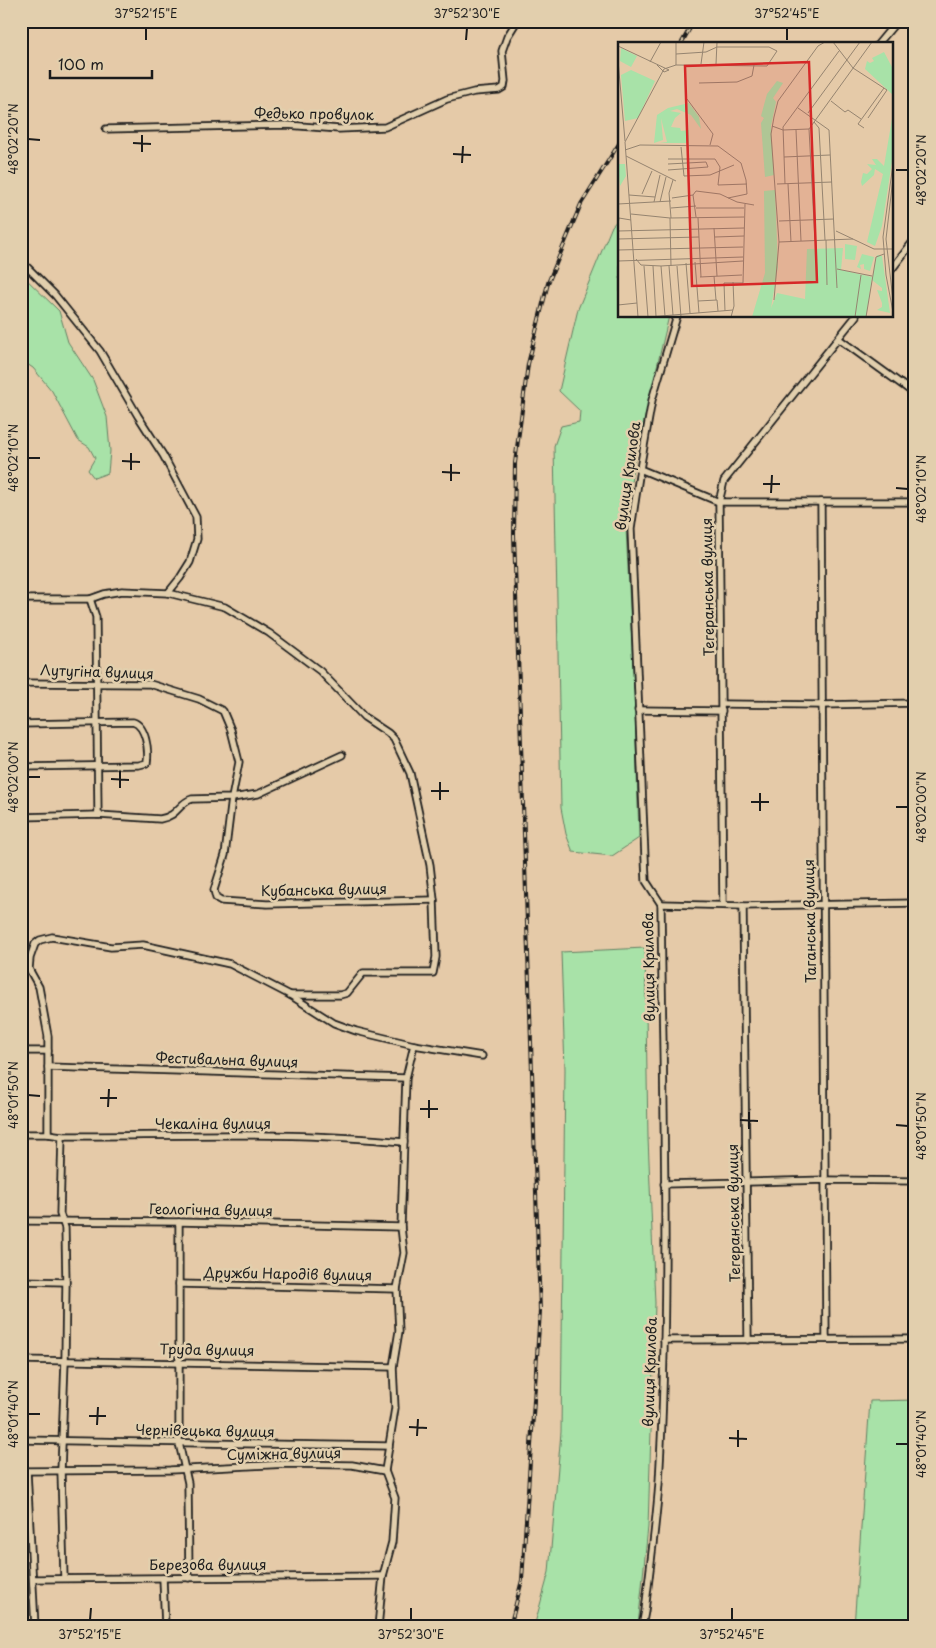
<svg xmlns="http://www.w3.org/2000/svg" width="936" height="1648" font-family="'Playpen Sans',sans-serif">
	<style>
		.green { fill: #a8e2a8; stroke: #627f62 }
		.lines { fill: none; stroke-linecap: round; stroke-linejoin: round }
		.minor-casing { stroke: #1c1c1c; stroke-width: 9 }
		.minor { stroke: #e2cfad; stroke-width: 5.5 }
		.rail-casing { stroke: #1c1c1c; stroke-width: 4 }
		.rail { stroke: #e2cfad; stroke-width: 2; stroke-dasharray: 5.5; stroke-linecap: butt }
		.ticks { fill: none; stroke: #1c1c1c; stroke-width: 2 }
		.labels { text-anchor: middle; stroke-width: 5; stroke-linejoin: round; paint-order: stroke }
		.street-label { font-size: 14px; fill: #1c1c1c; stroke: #e2cfad }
		.inset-road { fill: none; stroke: #958470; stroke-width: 1 }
		.view { fill: #d62828; fill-opacity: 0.15; stroke: #d62828; stroke-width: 2.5 }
		.inset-edge { fill: none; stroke: #1c1c1c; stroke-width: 2.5 }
		.neatline { fill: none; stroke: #1c1c1c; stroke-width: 2 }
		.ticks-label { font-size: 12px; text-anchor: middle; fill: #1c1c1c }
	</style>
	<rect width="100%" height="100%" fill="#e5caa8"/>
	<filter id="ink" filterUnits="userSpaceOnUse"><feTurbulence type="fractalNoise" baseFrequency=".02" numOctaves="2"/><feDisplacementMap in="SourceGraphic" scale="10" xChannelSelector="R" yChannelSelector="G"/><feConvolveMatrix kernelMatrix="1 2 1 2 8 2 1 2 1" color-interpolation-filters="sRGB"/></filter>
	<g filter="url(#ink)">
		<g class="green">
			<path d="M620 217V316H669L633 467 626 528 635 708 639 838 612 856 573 852 566 834 561 808 554 446 561 426 579 422 580 411 559 391 578 309 612 226Z"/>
			<path d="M21 274 59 311 68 342 93 380 107 417 110 451 108 473 94 478 88 470 95 458 89 447 78 440 52 391 33 368 21 360Z"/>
			<path d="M645 948 648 1138 655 1303 648 1527 638 1626 534 1627 549 1572 561 1432 565 1069 561 952Z"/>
			<path d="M915 1400V1627H854L870 1401Z"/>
		</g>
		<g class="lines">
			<defs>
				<g id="minor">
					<path d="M878 44 897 21"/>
					<path d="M106 129 287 125 339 129 385 127 447 99 474 92 499 90 504 87 505 81 502 51 507 37 517 21"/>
					<path d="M21 261 55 295 100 351 138 416 163 455 196 517 197 539 190 562 180 578 168 593"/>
					<path d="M892 269 915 239"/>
					<path d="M839 339 915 394"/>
					<path d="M907 388 915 378"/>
					<path d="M640 469 719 502H915"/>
					<path d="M821 502C821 781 826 1060 826 1339"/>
					<path d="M21 599H90L104 594 122 591 168 593 217 605 225 607 269 633 320 671 364 717 388 733 394 739 410 773 430 865 434 900 436 957 433 973H363L347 993 340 995H290"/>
					<path d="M90 599 96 617 98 815"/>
					<path d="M21 683 150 684 199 699 223 711 231 730 239 762 232 798 225 855 214 890 216 898 221 901 267 904 434 900"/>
					<path d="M722 704 821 705 915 703"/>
					<path d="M638 710 722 711"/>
					<path d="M21 724 133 722C146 726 149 750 147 763L139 765 21 767"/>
					<path d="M21 817 98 815 160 819C179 816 178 803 192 799L232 798 258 794 342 755"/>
					<path d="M661 904 743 906 915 903"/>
					<path d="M723 905 719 502 724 481 856 316"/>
					<path d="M743 906 748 1340"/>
					<path d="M21 1051H48"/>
					<path d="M48 1067 406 1078"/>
					<path d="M21 1134H48L62 1136C176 1136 291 1131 404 1142"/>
					<path d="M48 1134V1036L39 987 29 969 30 958 35 944 40 940 52 937 111 947 143 945 230 964 290 995 334 1023 356 1031 414 1045 482 1056"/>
					<path d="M62 1136 60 1214 65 1228 66 1282 65 1361 61 1471 64 1578"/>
					<path d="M664 1184 826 1180 915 1181"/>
					<path d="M21 1221 179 1222 401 1227"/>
					<path d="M179 1222V1443L188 1483 189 1578"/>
					<path d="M21 1281 66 1282"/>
					<path d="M179 1284 397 1289"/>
					<path d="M664 1340 915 1339"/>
					<path d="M21 1360 393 1367"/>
					<path d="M21 1440 389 1446"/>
					<path d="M21 1471 170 1470 287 1464 352 1465 385 1471"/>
					<path d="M27 1471 35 1627"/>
					<path d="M163 1578 165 1627"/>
					<path d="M33 1579 383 1576"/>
					<path d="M378 1627 383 1576 392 1542 395 1498 385 1471 395 1408 393 1367 399 1331 397 1289 404 1253 401 1227 406 1078 414 1045"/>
					<path d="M642 1627 645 1611C650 1568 656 1525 659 1483 670 1290 663 1097 661 904L646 881 631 529 640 469 652 400 677 316"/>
				</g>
			</defs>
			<use href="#minor" class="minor-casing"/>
			<use href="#minor" class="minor"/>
			<defs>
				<g id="rail">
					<path d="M681 44 694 21"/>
					<path d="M510 1627 522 1580 540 1311 514 535 515 463 528 364 548 283 581 204 620 142"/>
				</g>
			</defs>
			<use href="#rail" class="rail-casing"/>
			<use href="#rail" class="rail"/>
		</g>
	</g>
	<path class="ticks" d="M146 40V28M466 40 467 28M787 40V28M28 139 40 140M133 143 151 144M142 152V135M453 154 471 155M462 163 463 146M896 170H908M28 458H40M122 461 140 462M131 470V453M442 472 460 473M451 481V464M763 484H780M896 488 908 489M771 493 772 475M28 777H40M111 779 129 780M120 788V771M431 791H449M440 800V782M751 802H769M896 807H908M760 811V793M28 1095 40 1096M100 1098H117M108 1107 109 1089M420 1109H438M429 1118V1100M740 1120 758 1121M896 1125 908 1126M749 1129V1112M28 1414H40M89 1416H106M97 1425 98 1407M409 1427 427 1428M417 1436 418 1419M729 1438 747 1439M896 1444H908M738 1447V1430M90 1620 91 1608M411 1620V1608M732 1620V1608"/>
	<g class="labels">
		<g class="street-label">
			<text transform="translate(314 114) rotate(1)" y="5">Федько провулок</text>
			<text transform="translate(628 476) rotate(-82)" y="5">вулиця Крилова</text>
			<text transform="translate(708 587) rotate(-91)" y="5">Тегеранська вулиця</text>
			<text transform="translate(97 672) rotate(2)" y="5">Лутугіна вулиця</text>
			<text transform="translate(324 890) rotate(-1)" y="5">Кубанська вулиця</text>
			<text transform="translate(810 921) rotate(-91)" y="5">Таганська вулиця</text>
			<text transform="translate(649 967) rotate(-91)" y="5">вулиця Крилова</text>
			<text transform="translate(227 1060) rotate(2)" y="5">Фестивальна вулиця</text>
			<text x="213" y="1129">Чекаліна вулиця</text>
			<text transform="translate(211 1210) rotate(1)" y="5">Геологічна вулиця</text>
			<text transform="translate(734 1213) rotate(-91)" y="5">Тегеранська вулиця</text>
			<text transform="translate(288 1274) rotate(1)" y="5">Дружби Народів вулиця</text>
			<text transform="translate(207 1350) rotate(1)" y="5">Труда вулиця</text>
			<text transform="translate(650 1372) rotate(-88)" y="5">вулиця Крилова</text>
			<text transform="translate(205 1431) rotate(1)" y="5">Чернівецька вулиця</text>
			<text transform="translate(284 1454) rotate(-1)" y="5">Суміжна вулиця</text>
			<text x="208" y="1570">Березова вулиця</text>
		</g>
	</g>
	<g transform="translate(618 42)">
		<rect width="275" height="275" fill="#e5caa8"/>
		<path d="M3 6 19 14 13 25 2 19ZM266 10 275 27V53L247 27 249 19 252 21 256 19 254 16ZM13 28 37 39 20 76 7 79 3 33ZM159 39 165 41 155 56 158 60 153 84 156 133 147 135 143 81 146 76 143 74 149 52ZM71 61 81 75 83 87 73 73 59 67 52 69 63 71 57 76 53 85 62 86 63 89 71 88V101H42L49 100 43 76 45 98 36 101 39 73 50 66ZM275 71V113L264 184 257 204 249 200 265 132 257 127 256 133 244 144 243 140 245 131 249 132 254 127 249 122 258 123 254 117H259L266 124ZM0 122H7L8 134 2 144ZM157 148 160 225 153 266 159 251 187 257 189 207 225 206 223 228 254 235 248 275H134L147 231 146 149ZM227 202 239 204 237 218 227 217ZM244 212 256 215 252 229 246 227V222L242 223 243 227 239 225ZM259 213 264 214 272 271 259 268 264 265V261L259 248 264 249V246L254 238Z" fill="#a8e2a8"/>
		<path class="inset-road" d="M215 0 235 26 269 48 250 76M0 4 51 28 46 30 39 23M58 12 88 10 99 5H151L159 9 149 24 58 23M0 18 7 99M32 20 43 0M83 22 86 0M98 22 99 0M81 41 119 40 134 34 136 23M69 57 95 92 92 103M213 59 227 70 230 68 243 77M180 66 211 88 219 246M190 71 242 0M196 80 201 86 207 198M154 84 165 88 191 87M246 86 240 82 266 46M178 88 183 199M70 104 71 127M63 105 66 134 92 133 116 123M7 108 22 103 100 104 123 121 128 138 129 152 110 156M8 114 58 139M166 115 212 113M50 117H97L102 125 100 143 129 142M50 122 88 120 90 125 50 128M275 122 265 195 268 233 275 270M275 136 268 197 275 258M159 142 214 140M167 142 165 85 221 9M170 142 173 200M24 152 34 129M11 153 37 155M54 156 75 153M36 160 42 133M42 160 48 135M0 162 53 159M53 166 78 164M78 166H126M13 172 52 176 126 175M78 175 75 153 78 149 102 152 119 160 136 163M52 176 53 224M53 176 51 151 55 138M80 176 83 235M161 179 216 177M0 183 1 176 13 178M96 186 99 234M0 189 126 186M218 189 256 207H275M97 195 126 194M0 197 81 195M198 198 199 241M208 198 209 243M197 199 191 87 254 0M161 200 235 197M0 208 125 205M18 217 23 223 43 224 125 219M0 219 125 215M77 220 81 271M68 221 72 271M26 224 30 275M35 224 38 274M43 224 47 274M51 224 55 273M59 224 63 275M219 227 254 234M96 234 98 258M82 235 124 233M156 258 161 200 153 92 156 75 160 59 200 4 207 0M80 259 99 258 100 269M0 263 19 261M107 269 106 241H125L127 162M20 275 7 100 46 27 58 23V0M31 275 115 268M113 275 116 264 115 240M237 275 243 233M248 275 258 215 266 212"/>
		<path class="view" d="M191 20 199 240 74 244 67 24Z"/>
		<rect width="275" height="275" class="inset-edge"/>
	</g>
	<rect width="936" height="1648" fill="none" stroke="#e2cfad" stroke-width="55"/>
	<path d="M50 70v8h102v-8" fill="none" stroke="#1c1c1c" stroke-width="2.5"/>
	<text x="58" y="70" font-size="15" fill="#1c1c1c" stroke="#e2cfad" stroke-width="4" paint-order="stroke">100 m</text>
	<rect x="28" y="28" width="880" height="1592" class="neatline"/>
	<g class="ticks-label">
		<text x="146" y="18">37°52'15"E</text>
		<text x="467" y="18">37°52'30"E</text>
		<text x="787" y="18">37°52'45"E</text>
		<text transform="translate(14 139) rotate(-90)" y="4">48°02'20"N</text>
		<text transform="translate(922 170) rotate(-90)" y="4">48°02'20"N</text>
		<text transform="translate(14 458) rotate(-90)" y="4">48°02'10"N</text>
		<text transform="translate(922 489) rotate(-90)" y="4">48°02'10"N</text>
		<text transform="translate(14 777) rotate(-90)" y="4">48°02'00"N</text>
		<text transform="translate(922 807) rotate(-90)" y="4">48°02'00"N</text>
		<text transform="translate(14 1095) rotate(-90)" y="4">48°01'50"N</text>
		<text transform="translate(922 1126) rotate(-90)" y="4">48°01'50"N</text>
		<text transform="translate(14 1414) rotate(-90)" y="4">48°01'40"N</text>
		<text transform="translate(922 1444) rotate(-90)" y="4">48°01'40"N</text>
		<text x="90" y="1639">37°52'15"E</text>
		<text x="411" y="1639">37°52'30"E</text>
		<text x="732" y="1639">37°52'45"E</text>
	</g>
</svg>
